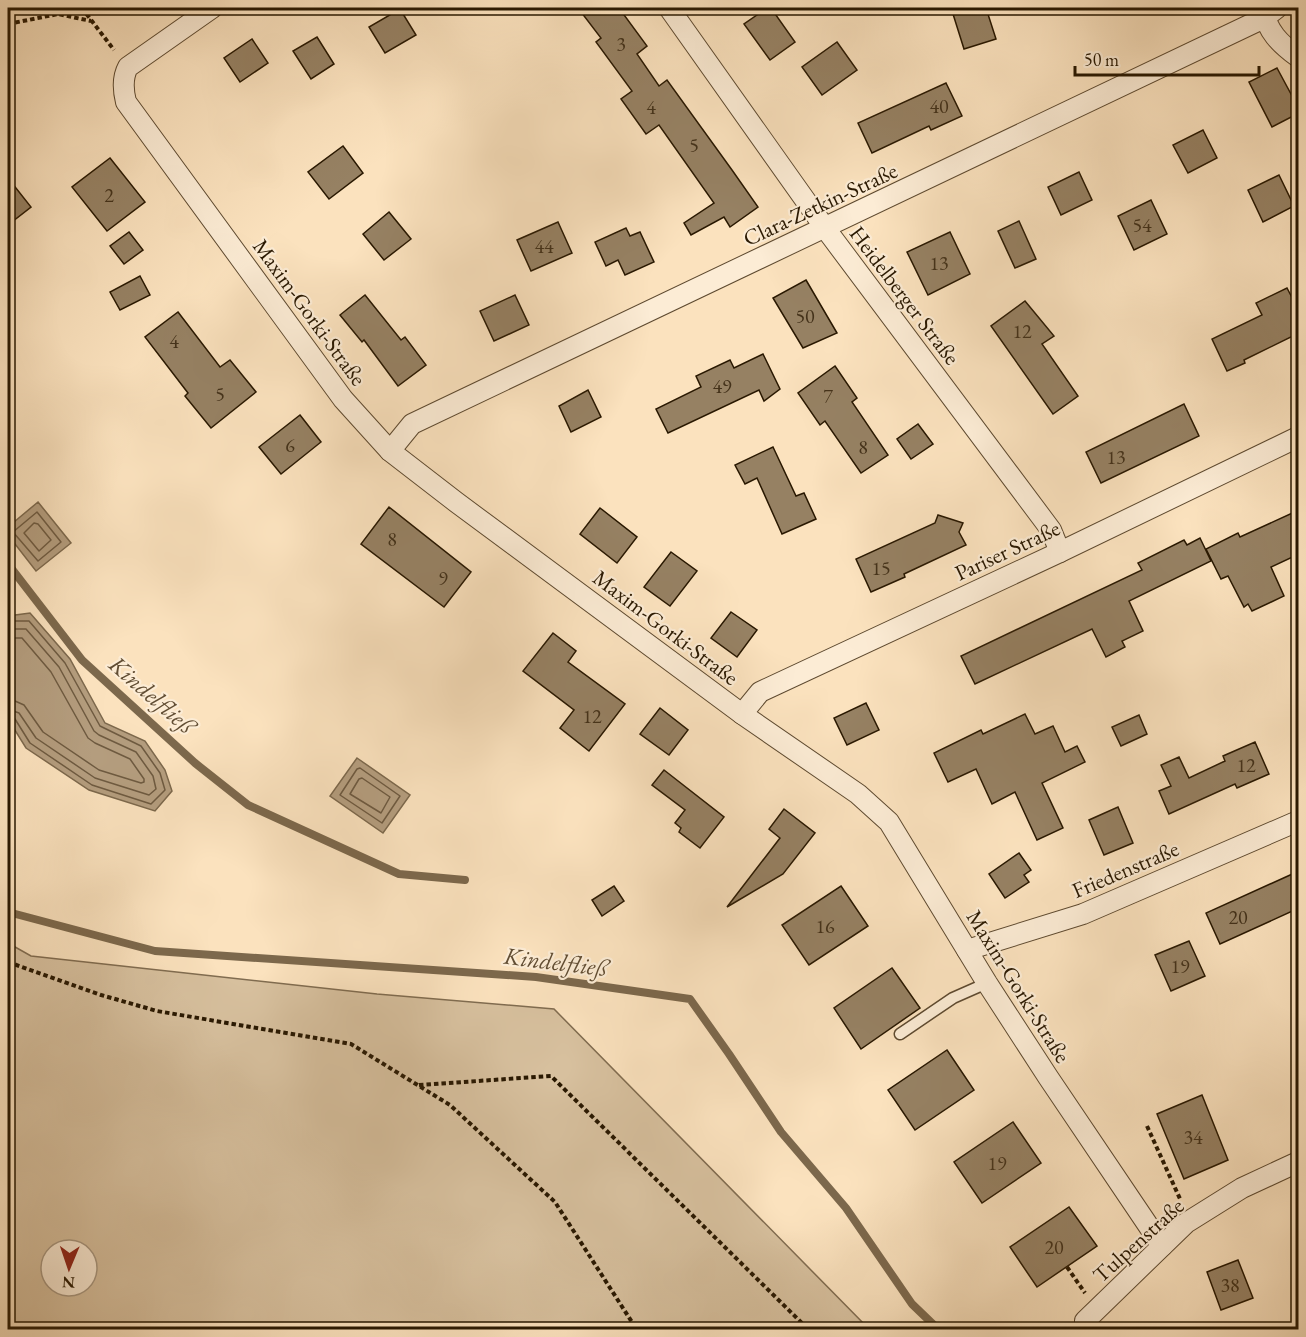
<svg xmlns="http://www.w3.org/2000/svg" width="1306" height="1337" font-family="'EB Garamond',serif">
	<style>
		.green { fill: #d7c09e; stroke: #806c50; stroke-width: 1.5; fill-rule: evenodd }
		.water { fill: #b49d7e; stroke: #7c684c; stroke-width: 1.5 }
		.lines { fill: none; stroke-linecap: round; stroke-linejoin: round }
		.shore { stroke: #6e5a40; stroke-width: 1.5 }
		.stream { stroke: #7c684c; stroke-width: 8 }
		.building { fill: #968163; stroke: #291801; stroke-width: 1.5 }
		.lane-casing { stroke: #5e4a30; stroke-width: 13 }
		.street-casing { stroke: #5e4a30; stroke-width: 22 }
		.path { stroke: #291801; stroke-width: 4; stroke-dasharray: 4.5 3; stroke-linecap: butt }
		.lane { stroke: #fcecd5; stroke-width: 10 }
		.street { stroke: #fcecd5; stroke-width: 20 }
		.labels { text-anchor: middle; stroke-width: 4.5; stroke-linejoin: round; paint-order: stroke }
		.number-label { font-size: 20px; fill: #44321a }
		.street-label { font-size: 22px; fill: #291801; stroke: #fcecd5 }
		.water-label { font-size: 24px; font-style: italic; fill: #614d33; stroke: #fcecd5 }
	</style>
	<rect width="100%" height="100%" fill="#fbe2be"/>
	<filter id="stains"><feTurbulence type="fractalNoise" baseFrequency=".00333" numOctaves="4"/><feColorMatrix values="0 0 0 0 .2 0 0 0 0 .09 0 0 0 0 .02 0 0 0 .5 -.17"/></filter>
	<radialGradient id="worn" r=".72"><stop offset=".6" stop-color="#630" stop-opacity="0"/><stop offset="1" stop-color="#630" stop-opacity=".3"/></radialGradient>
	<path class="green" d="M8 943 31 956 377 994 554 1009 869 1329H8ZM51 1250H87V1286H51Z"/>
	<g class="water">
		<path d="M38 502 71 543 36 571 8 535V527Z"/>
		<path d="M30 613 70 659 105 723 145 741 165 770 172 791 155 811 89 790 26 748 8 719V616Z"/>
		<path d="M357 758 410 795 383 833 330 796Z"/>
	</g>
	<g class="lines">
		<g class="shore">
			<path d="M37 512 61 542 38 561 13 532Z"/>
			<path d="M34 523 38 524 51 540 39 551 24 533Z"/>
			<path d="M8 621H29L65 663 100 726 141 746 160 773 165 790 151 804 92 785 30 743 15 719 8 717"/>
			<path d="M8 629H26L59 667 94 731 99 735 136 752 153 776 156 789 149 795 95 778 36 738 19 713 8 709"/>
			<path d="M8 638H22L51 672 88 738 95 743 130 759 144 779V782L141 783 99 770 43 732 24 705 15 701 8 700"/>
			<path d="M360 768 400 796 382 823 340 795 357 769Z"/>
			<path d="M362 778 390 797 381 813 350 794 359 779Z"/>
		</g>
		<g class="stream">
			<path d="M8 564 82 660 195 763 248 805 399 874 465 880"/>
			<path d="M8 912 155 951 536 977 690 999 729 1054 781 1132 846 1208 912 1304 939 1330"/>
		</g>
	</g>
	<g class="building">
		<path d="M578 8H619L647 46 637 54 659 86 667 80 732 170 758 207 730 227 724 217 691 235 684 223 714 203 659 125 646 134 621 99 632 91 596 42 601 38Z"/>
		<path d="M767 8H771L795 42 770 60 744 24Z"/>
		<path d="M974 8H986L996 39 964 49 953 14Z"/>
		<path d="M400 9 416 35 385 53 369 27Z"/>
		<path d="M317 37 334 64 311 79 293 51Z"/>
		<path d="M252 39 268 63 240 82 224 58Z"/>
		<path d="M837 42 857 70 822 95 802 67Z"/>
		<path d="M1277 68 1299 109V113L1272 127 1249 82Z"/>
		<path d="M946 83 962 116 931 130 929 126 872 153 858 123Z"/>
		<path d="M1203 130 1217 158 1188 173 1173 145Z"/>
		<path d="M343 146 363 173 329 199 308 172Z"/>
		<path d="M110 158 145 202 107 231 72 187Z"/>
		<path d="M1079 172 1092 200 1061 215 1048 187Z"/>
		<path d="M1279 175 1294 206 1263 222 1248 190Z"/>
		<path d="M8 178 31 207 8 225Z"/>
		<path d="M1151 200 1167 234 1134 250 1118 216Z"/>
		<path d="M389 212 411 239 384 260 363 234Z"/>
		<path d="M1019 221 1036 259 1015 268 998 231Z"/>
		<path d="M558 222 572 253 531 271 517 240Z"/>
		<path d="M626 228 630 236 640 232 654 262 625 275 618 260 606 266 595 242Z"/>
		<path d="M129 232 143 250 124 264 110 246Z"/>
		<path d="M950 232 970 274 928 295 907 252Z"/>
		<path d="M140 276 150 295 120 310 110 292Z"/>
		<path d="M806 280 837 333 803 348 773 298Z"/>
		<path d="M1287 288 1299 311V333L1244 360 1245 363 1227 371 1212 339 1262 315 1256 303Z"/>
		<path d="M365 295 401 340 405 337 426 365 398 386 364 340 362 342 340 315Z"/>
		<path d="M515 295 529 325 494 341 480 311Z"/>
		<path d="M1025 301 1054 336 1042 344 1078 396 1053 414 991 326Z"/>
		<path d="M178 312 220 367 230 360 256 392 211 428 185 396 188 393 145 337Z"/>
		<path d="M763 354 780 389 764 401 759 390 668 433 656 409 701 387 696 376 730 360 734 368Z"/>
		<path d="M835 366 857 398 852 402 888 455 861 473 825 421 820 425 798 393Z"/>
		<path d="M588 390 601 417 571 432 559 406Z"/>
		<path d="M1184 404 1199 436 1101 483 1086 452Z"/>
		<path d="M300 415 321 442 281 474 259 447Z"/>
		<path d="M918 424 933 444 911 459 897 439Z"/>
		<path d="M773 447 796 496 804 493 816 519 782 534 757 478 745 484 735 465Z"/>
		<path d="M389 507 471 572 444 607 361 544Z"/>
		<path d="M600 508 637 537 617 563 580 534Z"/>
		<path d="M1299 510V554L1271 567 1284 596 1252 611 1248 604 1244 607 1228 576 1221 579 1206 549 1238 533 1240 537Z"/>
		<path d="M938 515 963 523 959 532 966 545 904 574 905 577 871 592 856 559 935 523Z"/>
		<path d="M1200 538 1211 561 1129 601 1143 631 1122 641 1125 647 1106 657 1092 629 975 684 961 656 1142 570 1138 563 1184 540 1187 545Z"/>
		<path d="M671 552 697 571 670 606 644 587Z"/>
		<path d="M731 612 757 630 737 657 711 638Z"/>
		<path d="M553 633 576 651 568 662 625 704 589 751 560 728 574 710 523 671Z"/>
		<path d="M866 703 879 730 847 745 834 718Z"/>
		<path d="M660 708 688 730 669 755 640 734Z"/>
		<path d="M1025 714 1035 734 1053 726 1065 752 1077 746 1085 762 1042 783 1063 828 1037 840 1015 792 992 804 976 769 948 782 934 753 981 730 983 734Z"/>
		<path d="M1139 715 1147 734 1121 746 1112 727Z"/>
		<path d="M1255 742 1269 774 1237 788 1235 784 1169 814 1159 791 1171 786 1161 765 1179 757 1189 778 1225 761 1223 756Z"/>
		<path d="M664 770 724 817 700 848 679 832 681 828 675 823 685 810 652 785Z"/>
		<path d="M1118 807 1133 843 1104 855 1089 820Z"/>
		<path d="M784 809 815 833 783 874 727 907 780 838 769 829Z"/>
		<path d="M1019 853 1031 870 1024 875 1029 882 1005 898 989 874Z"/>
		<path d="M1299 871V908L1220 944 1206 913Z"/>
		<path d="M614 886 624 901 602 916 592 900Z"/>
		<path d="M841 886 868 926 809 965 782 925Z"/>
		<path d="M1189 941 1205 976 1171 991 1155 955Z"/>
		<path d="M892 968 920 1008 861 1049 834 1008Z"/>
		<path d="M947 1050 974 1090 915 1130 888 1090Z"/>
		<path d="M1202 1095 1228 1160 1184 1179 1157 1114Z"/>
		<path d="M1013 1122 1041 1163 982 1203 954 1162Z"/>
		<path d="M1069 1207 1097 1246 1037 1287 1010 1247Z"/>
		<path d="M1238 1260 1253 1298 1221 1310 1207 1272Z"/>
	</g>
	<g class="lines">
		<defs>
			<path id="lane" d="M900 1034 953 998 987 983"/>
			<g id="street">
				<path d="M212 8 128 67C122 78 123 90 126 102L343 399 390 451 456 502 742 714 858 794 889 822 987 983 1048 1077 1162 1246"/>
				<path d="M669 8 825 228 1051 530 1060 552"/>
				<path d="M1262 8C1268 32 1279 43 1298 57"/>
				<path d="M390 451 412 424 1264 18 1277 8"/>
				<path d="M742 714 760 692 1060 552 1298 437"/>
				<path d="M967 950 1083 914 1298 821"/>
				<path d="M1087 1330 1085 1321 1186 1223 1242 1188 1298 1162"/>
			</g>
		</defs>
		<use href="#lane" class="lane-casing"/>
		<use href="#street" class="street-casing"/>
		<g class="path">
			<path d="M82 8 114 50"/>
			<path d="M8 24 58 14 91 21"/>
			<path d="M8 962 101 995 157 1011 351 1044 450 1105 555 1202 637 1330"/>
			<path d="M419 1085 551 1076 809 1330"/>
			<path d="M1147 1126 1181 1201"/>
			<path d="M1067 1267 1085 1293"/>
			<path d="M1040 1330 1064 1325"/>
		</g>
		<use href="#lane" class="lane"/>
		<use href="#street" class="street"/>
	</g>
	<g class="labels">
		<g class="number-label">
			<text x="621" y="51">3</text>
			<text x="939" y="113">40</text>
			<text x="651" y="114">4</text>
			<text x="694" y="152">5</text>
			<text x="109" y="202">2</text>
			<text x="1142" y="232">54</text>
			<text x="544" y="253">44</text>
			<text x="939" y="270">13</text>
			<text x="805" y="323">50</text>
			<text x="1022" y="338">12</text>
			<text x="174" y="348">4</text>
			<text x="722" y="393">49</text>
			<text x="220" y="401">5</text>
			<text x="828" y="403">7</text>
			<text x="290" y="452">6</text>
			<text x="863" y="454">8</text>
			<text x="1116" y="464">13</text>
			<text x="392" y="546">8</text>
			<text x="881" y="575">15</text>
			<text x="443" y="585">9</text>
			<text x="592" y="723">12</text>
			<text x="1246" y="772">12</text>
			<text x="1238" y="924">20</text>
			<text x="825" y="933">16</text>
			<text x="1180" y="973">19</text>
			<text x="1193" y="1144">34</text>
			<text x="997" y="1170">19</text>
			<text x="1054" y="1254">20</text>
			<text x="1230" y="1292">38</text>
		</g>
		<g class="street-label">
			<text transform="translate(820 204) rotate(-25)" y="8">Clara-Zetkin-Straße</text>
			<text transform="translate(905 295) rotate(53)" y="8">Heidelberger Straße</text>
			<text transform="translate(310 312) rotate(54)" y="8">Maxim-Gorki-Straße</text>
			<text transform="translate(1007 550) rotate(-25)" y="8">Pariser Straße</text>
			<text transform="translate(666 627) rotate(37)" y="8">Maxim-Gorki-Straße</text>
			<text transform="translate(1125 869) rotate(-23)" y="8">Friedenstraße</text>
			<text transform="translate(1019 986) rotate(58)" y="8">Maxim-Gorki-Straße</text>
			<text transform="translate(1138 1240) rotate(-42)" y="8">Tulpenstraße</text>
		</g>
		<g class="water-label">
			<text transform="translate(152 695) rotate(41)" y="8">Kindelfließ</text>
			<text transform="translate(556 962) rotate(7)" y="8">Kindelfließ</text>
		</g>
	</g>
	<rect width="1306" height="1337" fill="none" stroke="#fbe2be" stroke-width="30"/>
	<rect x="9" y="9" width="1288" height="1319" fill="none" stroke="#291801" stroke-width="3"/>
	<rect x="15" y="15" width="1276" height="1307" fill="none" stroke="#291801" stroke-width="1.5"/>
	<g transform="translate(69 1268) rotate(182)"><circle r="28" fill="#fcecd5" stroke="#a89780" stroke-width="1.5"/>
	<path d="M0-4.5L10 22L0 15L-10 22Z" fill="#8f2418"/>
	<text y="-9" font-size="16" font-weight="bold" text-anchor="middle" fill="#291801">N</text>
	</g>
	<path d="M1075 66v9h184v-9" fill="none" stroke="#291801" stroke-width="3"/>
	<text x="1084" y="66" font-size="18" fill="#291801" stroke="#fcecd5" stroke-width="4.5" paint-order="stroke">50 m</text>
	<rect width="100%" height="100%" filter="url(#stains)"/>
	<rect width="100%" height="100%" fill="url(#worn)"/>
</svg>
